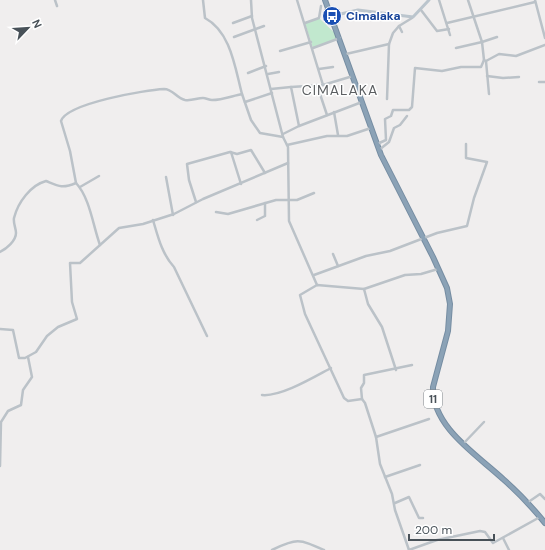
<svg xmlns="http://www.w3.org/2000/svg" width="545" height="550" font-family="'DM Sans',sans-serif">
	<style>
		.green { fill: #c1e8ce }
		.lines { fill: none; stroke-linecap: round; stroke-linejoin: round }
		.highway-casing { stroke: #768da2; stroke-width: 6 }
		.street { stroke: #bbc2c8; stroke-width: 2.5 }
		.secondary { stroke: #bbc5cd; stroke-width: 3 }
		.highway { stroke: #8ba2b6; stroke-width: 4 }
		.labels { text-anchor: middle; stroke-width: 3; stroke-linejoin: round; paint-order: stroke }
		.shield { fill: #fff; stroke: #7f858a; stroke-width: 1 }
		.shield-label { font-size: 11px; font-weight: bold; fill: #485158 }
		.transit-label { font-size: 12px; font-weight: bold; fill: #164399; stroke: #fff; text-anchor: start }
		.quarter-label { font-size: 14px; letter-spacing: 1px; fill: #5b5e61; stroke: #fff }
	</style>
	<rect width="100%" height="100%" fill="#f0eeee"/>
	<path class="green" d="M319 18 340 38 313 48 305 23Z"/>
	<g class="lines">
		<defs>
			<path id="highway" d="M325 0 381 155 433 257 447 288 450 304 448 331 433 387C432 427 476 454 503 479 518 492 532 507 545 523"/>
		</defs>
		<use href="#highway" class="highway-casing"/>
		<g class="street">
			<path d="M55 0 57 6"/>
			<path d="M203 0 205 18C231 32 235 68 242 94"/>
			<path d="M251 0 252 18 283 137 288 147 289 221 317 285"/>
			<path d="M297 0 323 85"/>
			<path d="M439 0 450 35"/>
			<path d="M468 0 482 42 497 37"/>
			<path d="M535 0 545 38"/>
			<path d="M421 10 437 31 449 29"/>
			<path d="M233 23 252 16"/>
			<path d="M305 23 319 18 321 6"/>
			<path d="M447 23 535 2"/>
			<path d="M399 26 412 18"/>
			<path d="M234 37 264 26"/>
			<path d="M313 48 340 38"/>
			<path d="M456 48 482 42 484 60 486 61 499 54 516 56 545 45"/>
			<path d="M280 51 311 42"/>
			<path d="M346 54 389 44 393 33 399 26 402 32"/>
			<path d="M486 61 489 94"/>
			<path d="M319 69 333 67"/>
			<path d="M248 73 266 66"/>
			<path d="M268 74 279 72"/>
			<path d="M487 76 503 78 519 77"/>
			<path d="M539 82H545"/>
			<path d="M317 85 327 115"/>
			<path d="M271 89 291 87"/>
			<path d="M387 99 389 44"/>
			<path d="M245 102 272 93"/>
			<path d="M334 112 338 135"/>
			<path d="M299 126 291 87 323 85 353 76"/>
			<path d="M283 134 299 126 362 102"/>
			<path d="M377 144 386 140 385 119 391 116 393 110H409L412 107 415 68 442 71 461 67H481L484 60"/>
			<path d="M287 145 327 136H347L371 128"/>
			<path d="M379 150 389 142 394 128 400 125 407 116"/>
			<path d="M231 152 241 184"/>
			<path d="M166 177 173 215"/>
			<path d="M76 183C90 198 93 226 100 245"/>
			<path d="M80 187 99 176"/>
			<path d="M196 202 189 180 187 164 230 152 237 154 251 150 265 173"/>
			<path d="M216 212 228 214 276 200H297L314 193"/>
			<path d="M153 220C158 237 162 254 174 267L207 336"/>
			<path d="M257 220 265 216V203"/>
			<path d="M0 252C6 249 16 241 16 233 16 228 13 223 14 218 18 202 31 185 46 181 58 186 62 189 76 183L70 151 61 121C67 103 146 90 164 89 173 89 176 98 185 100 192 101 197 98 203 98 206 98 209 100 212 100 222 100 232 96 242 94L251 120 260 133 283 137"/>
			<path d="M333 254 338 266"/>
			<path d="M314 275 366 256 390 251 437 233 467 226 474 198 487 162 466 158V144"/>
			<path d="M364 289 368 304 382 327 396 370"/>
			<path d="M0 329 13 330 19 358H25L36 352 47 336 58 327 77 319 72 302 70 263H80L119 228 143 224 174 214 203 199 288 163"/>
			<path d="M262 395C281 397 314 377 331 368"/>
			<path d="M362 399 361 388 364 383V375L412 365"/>
			<path d="M376 437 429 419"/>
			<path d="M463 444 484 422"/>
			<path d="M0 466 1 422 8 411 21 405 23 390 32 377 28 357"/>
			<path d="M385 477 420 465"/>
			<path d="M395 503 409 497 419 518H423"/>
			<path d="M527 503 540 494 545 499"/>
			<path d="M503 538 509 550"/>
			<path d="M272 550C297 538 299 539 324 550"/>
			<path d="M409 550 395 510 392 494 380 464 376 437 365 403 362 399 348 401 344 398 305 314 300 295 317 285 364 289 405 275 421 274 438 269"/>
			<path d="M409 550 437 540 480 531 485 532 493 543 540 517"/>
		</g>
		<path class="secondary" d="M332 16 358 10 413 17 429 0"/>
		<use href="#highway" class="highway"/>
	</g>
	<defs>
		<symbol id="bus-disc" viewBox="-11 -11 22 22"><circle r="9.5" fill="#1a4fb4" stroke="#fff"/><path d="M-5-6H5V4H4V6H2V4H-2V6H-4V4H-5ZM-3.5-4V0h7V-4ZM-3.5 1.2v1.5H-2V1.2ZM2 1.2v1.5H3.5V1.2Z" fill="#fff"/></symbol>
	</defs>
	<g fill-rule="evenodd">
		<use href="#bus-disc" x="321" y="5" width="22" height="22"/>
	</g>
	<g class="labels">
		<rect class="shield" x="424" y="390" width="18" height="18" rx="3"/>
		<g class="shield-label">
			<text x="433" y="403">11</text>
		</g>
		<g class="transit-label">
			<text x="346" y="20">Cimalaka</text>
		</g>
		<g class="quarter-label">
			<text x="340" y="95">CIMALAKA</text>
		</g>
	</g>
	<g transform="translate(28 28) rotate(65)" stroke="#ffffff" stroke-width="3" paint-order="stroke">
	<path d="M0-3L7 15L0 10L-7 15Z" fill="#485158"/>
	<text y="-6" font-size="11" font-weight="bold" text-anchor="middle" fill="#485158">N</text>
	</g>
	<path d="M409 534v6h85v-6" fill="none" stroke="#485158" stroke-width="2"/>
	<text x="415" y="534" font-size="12" fill="#485158" stroke="#ffffff" stroke-width="3" paint-order="stroke">200 m</text>
</svg>
